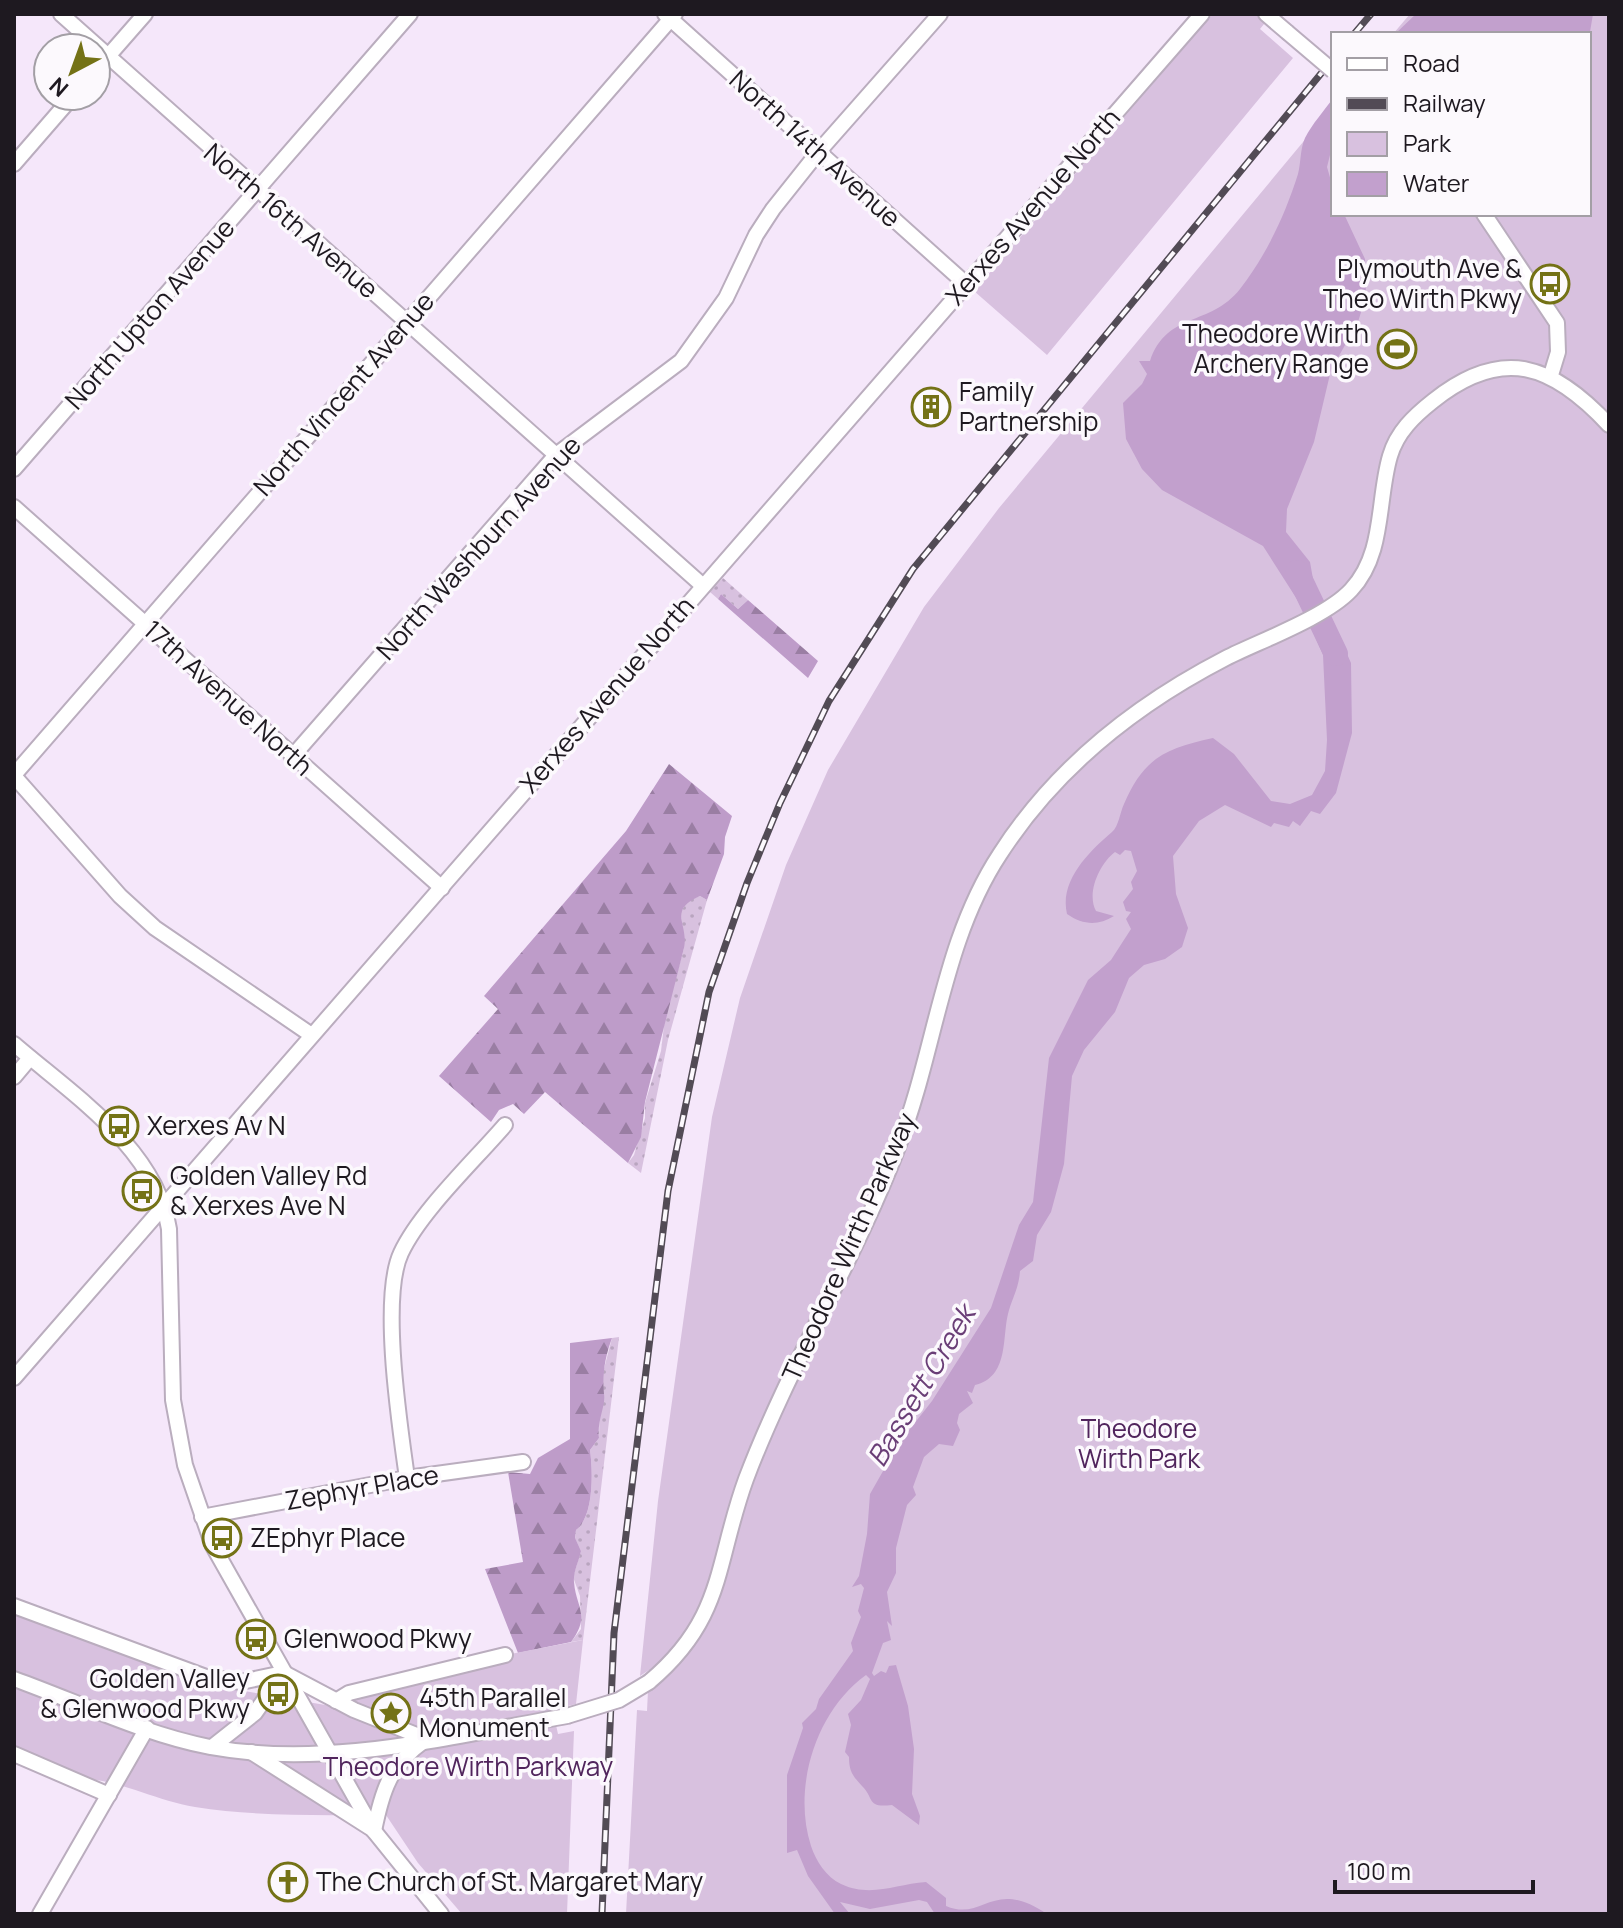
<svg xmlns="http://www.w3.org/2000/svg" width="1623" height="1928" font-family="Manrope,sans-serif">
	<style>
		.grass { fill: url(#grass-dots) }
		.forest { fill: url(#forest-firs) }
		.park { fill: #d8c1df }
		.water { fill: #c2a0cd }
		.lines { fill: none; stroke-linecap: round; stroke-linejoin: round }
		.river { stroke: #c2a0cd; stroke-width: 24 }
		.minor-casing { stroke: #baadbe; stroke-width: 18 }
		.minor { stroke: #fff; stroke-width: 14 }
		.rail-casing { stroke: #524b55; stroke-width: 7 }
		.rail { stroke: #fcf9fd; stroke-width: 4; stroke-dasharray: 12; stroke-linecap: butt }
		.minor-bridge-casing { stroke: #baadbe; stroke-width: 18; stroke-linecap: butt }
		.minor-bridge { stroke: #fff; stroke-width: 14 }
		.labels { text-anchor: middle; stroke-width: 7; stroke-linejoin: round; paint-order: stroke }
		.street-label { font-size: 26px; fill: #1e1920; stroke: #fcf9fd }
		.poi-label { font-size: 26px; fill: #1e1920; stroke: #fcf9fd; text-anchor: start }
		.park-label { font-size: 26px; fill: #51255d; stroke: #fcf9fd }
		.water-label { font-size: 28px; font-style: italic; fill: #6a3e77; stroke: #fcf9fd }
	</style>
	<defs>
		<pattern id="grass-dots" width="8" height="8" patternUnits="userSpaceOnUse" patternTransform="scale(2)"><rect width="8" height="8" fill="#d8c1df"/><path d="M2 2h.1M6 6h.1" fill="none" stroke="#b9a5bf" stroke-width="1.8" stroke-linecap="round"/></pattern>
		<pattern id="forest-firs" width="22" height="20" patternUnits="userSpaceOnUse" patternTransform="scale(2)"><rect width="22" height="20" fill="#be9cc9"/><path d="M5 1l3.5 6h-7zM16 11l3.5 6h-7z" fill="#9a7ea3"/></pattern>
	</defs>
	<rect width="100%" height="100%" fill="#f5e7fa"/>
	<g class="grass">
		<path d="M723 578 748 600 738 609 721 594 718 599 710 592Z"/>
		<path d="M700 896 707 900 668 1040 641 1173 628 1163 634 1155 645 1118V1103L661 1051 665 1017 684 948 681 912 687 901Z"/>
		<path d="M619 1337 583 1640 571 1642 581 1629 580 1596 573 1577 581 1551 575 1539 576 1530C594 1517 593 1471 590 1450L599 1438 600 1384 612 1338Z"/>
	</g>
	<g class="forest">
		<path d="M721 594 738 609 748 600 818 661 808 678 718 599Z"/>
		<path d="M669 764 732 816 725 837 724 854 707 900 700 896C667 910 689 924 684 948L645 1102 641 1137 628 1163 545 1092 524 1114 513 1104 499 1110 491 1122 439 1076 498 1009 484 996 626 831Z"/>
		<path d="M612 1338C605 1357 602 1375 604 1394 606 1406 597 1419 599 1438L590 1450C593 1471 594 1517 576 1530L575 1538 581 1551C579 1561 573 1572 574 1582 576 1608 591 1615 571 1642L518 1653 485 1569 523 1562 508 1472 530 1474 538 1458 570 1439V1343Z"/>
	</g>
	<g class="park">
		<path d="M1213 14H1272L1260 29 1293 58 1047 355 974 291Z"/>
		<path d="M1410 14H1609V1914H626L637 1710 647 1711 649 1670 640 1676 658 1501 712 1117 740 998 786 865 828 770 924 607 999 508 1333 106V214H1589V34H1393Z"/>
		<path d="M14 1614 209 1685 331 1706 440 1676 506 1663 505 1655 583 1640 576 1704 568 1706 566 1723 556 1725 558 1734 574 1731 567 1914H462L418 1863 386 1815C322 1815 259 1817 195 1807 159 1801 125 1783 89 1779L14 1746Z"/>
	</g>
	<g class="water">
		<path d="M1416 14H1593L1589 38V34H1395Z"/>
		<path d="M1333 98V143L1327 167 1333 188V214H1344L1365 259 1366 296 1358 322 1331 370 1314 442 1287 509 1286 532 1310 562 1316 596 1300 604 1263 546 1162 490 1142 469 1126 439 1123 403 1142 384 1147 374 1139 361H1150C1167 311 1210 327 1240 289 1267 254 1285 215 1298 174 1301 163 1300 149 1305 138 1312 124 1324 111 1333 98Z"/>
		<path d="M1333 622 1351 663 1352 733 1336 793 1320 814 1311 811 1300 826 1293 821 1289 827 1274 823 1271 827 1225 805 1199 821 1173 856 1176 894 1188 928 1182 947 1165 959 1144 965 1129 978 1115 1012 1084 1050 1072 1076 1064 1164 1051 1212 1037 1235 1033 1261 1020 1271C1019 1288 1012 1298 1008 1314 1002 1338 1009 1377 975 1385L972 1393 967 1391 973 1403 959 1414 957 1423 960 1430 953 1446 939 1444 924 1457 913 1487 916 1495 907 1505 896 1548V1573L887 1592 892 1626 887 1621 891 1640 883 1643 872 1673 874 1676 881 1671 886 1673 889 1666 896 1665 908 1706 914 1749 912 1794 920 1816 919 1825 892 1805C866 1808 875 1799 862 1786 853 1776 849 1772 849 1757L845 1752 851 1725 848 1714 861 1700 870 1679 866 1675C816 1711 792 1787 811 1846 816 1861 826 1877 841 1884 871 1898 896 1884 926 1882L946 1898V1906C984 1922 992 1877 1047 1914H935L927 1902 919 1900 870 1909 840 1902 850 1914H835L808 1876 797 1850 787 1853V1775L803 1728 802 1723 816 1709 819 1699 853 1651 851 1643 861 1617 858 1611 864 1588 861 1584 852 1587 859 1576 867 1534 870 1494 899 1443 932 1401 991 1308 1019 1225 1033 1202 1049 1058 1088 980 1111 960 1131 929 1126 919 1131 912 1126 911 1123 902 1133 889 1131 882 1137 871 1131 851 1125 850 1120 855 1115 852C1100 863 1086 893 1096 911L1114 916C1098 926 1083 925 1067 914 1059 880 1090 851 1112 832 1119 826 1120 812 1124 804 1144 757 1167 748 1213 738L1234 754 1271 801 1290 804 1312 795 1325 771 1327 740 1323 655 1313 632Z"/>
	</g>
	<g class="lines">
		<path class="river" d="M1297 572 1336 654"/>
		<defs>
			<g id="minor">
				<path d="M61 14 702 585"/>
				<path d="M665 14 966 284"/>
				<path d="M1266 14 1287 32"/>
				<path d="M96 70 145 14"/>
				<path d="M14 164 73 96"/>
				<path d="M1484 214 1557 323 1558 352 1551 375"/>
				<path d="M14 469 410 14"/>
				<path d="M14 507 442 888"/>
				<path d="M292 757 556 455 681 361 726 298 756 235 773 209 820 150 940 14"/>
				<path d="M14 775 675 14"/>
				<path d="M14 776 120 896 155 928 310 1034"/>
				<path d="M14 1044C73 1095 156 1148 169 1229L173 1400 185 1465 213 1546 374 1831 441 1914"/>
				<path d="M14 1077 30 1058"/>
				<path d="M14 1378 1202 14"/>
				<path d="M407 1478C400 1427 380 1298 401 1253 420 1212 474 1161 505 1125"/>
				<path d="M202 1517 407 1478 523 1462"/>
				<path d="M14 1606 206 1677 241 1682 283 1673"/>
				<path d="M284 1673 354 1710 424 1738"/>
				<path d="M14 1679C78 1702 143 1734 210 1747 328 1769 450 1736 567 1716"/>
				<path d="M649 1682C725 1618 715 1564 746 1479 789 1365 855 1260 898 1147 936 1050 942 942 1000 854 1056 767 1135 705 1226 658 1260 641 1326 617 1351 590 1385 554 1377 500 1390 456 1397 432 1414 416 1433 401 1503 345 1553 365 1609 425"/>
				<path d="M336 1701 349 1693 505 1655"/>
				<path d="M212 1747 255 1713 283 1673"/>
				<path d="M251 1752 372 1829"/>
				<path d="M14 1754 109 1795"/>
				<path d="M374 1831C382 1791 390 1765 424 1741"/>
				<path d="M40 1914 147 1728"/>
			</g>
		</defs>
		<use href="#minor" class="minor-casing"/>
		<use href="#minor" class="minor"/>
		<defs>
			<g id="rail">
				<path d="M1354 34 1371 14"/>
				<path d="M602 1914 614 1633 668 1191 709 992 747 883 780 803 829 701 913 569 1333 59"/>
			</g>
		</defs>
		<use href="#rail" class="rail-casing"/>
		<use href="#rail" class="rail"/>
		<defs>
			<g id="minor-bridge">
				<path d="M1287 32 1333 71"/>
				<path d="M567 1716 619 1700 649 1682"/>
			</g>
		</defs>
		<use href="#minor-bridge" class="minor-bridge-casing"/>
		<use href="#minor-bridge" class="minor-bridge"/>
	</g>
	<defs>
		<symbol id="bus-ring" viewBox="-11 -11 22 22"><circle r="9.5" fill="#fcf9fd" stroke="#747216" stroke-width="1.5"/><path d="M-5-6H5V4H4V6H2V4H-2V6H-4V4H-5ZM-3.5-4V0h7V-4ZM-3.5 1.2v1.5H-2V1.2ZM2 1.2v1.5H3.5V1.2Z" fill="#747216"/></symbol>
		<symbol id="stadium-ring" viewBox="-11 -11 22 22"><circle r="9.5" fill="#fcf9fd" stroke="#747216" stroke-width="1.5"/><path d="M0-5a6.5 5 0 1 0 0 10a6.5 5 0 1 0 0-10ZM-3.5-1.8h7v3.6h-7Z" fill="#747216"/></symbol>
		<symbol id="building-ring" viewBox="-11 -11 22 22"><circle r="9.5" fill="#fcf9fd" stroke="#747216" stroke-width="1.5"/><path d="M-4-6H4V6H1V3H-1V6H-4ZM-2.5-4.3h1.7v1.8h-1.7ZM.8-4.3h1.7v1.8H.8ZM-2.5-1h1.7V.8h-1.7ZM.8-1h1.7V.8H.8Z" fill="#747216"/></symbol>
		<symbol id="sight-ring" viewBox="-11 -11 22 22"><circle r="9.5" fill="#fcf9fd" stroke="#747216" stroke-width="1.5"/><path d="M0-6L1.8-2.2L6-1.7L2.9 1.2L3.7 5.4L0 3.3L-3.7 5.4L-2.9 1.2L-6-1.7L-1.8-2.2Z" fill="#747216"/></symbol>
		<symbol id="church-ring" viewBox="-11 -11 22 22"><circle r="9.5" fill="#fcf9fd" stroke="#747216" stroke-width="1.5"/><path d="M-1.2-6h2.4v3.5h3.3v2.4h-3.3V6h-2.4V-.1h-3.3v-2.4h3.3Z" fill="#747216"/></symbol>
	</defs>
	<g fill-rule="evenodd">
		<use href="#bus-ring" x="1528" y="262" width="44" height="44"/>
		<use href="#stadium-ring" x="1375" y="327" width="44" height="44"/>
		<use href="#building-ring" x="909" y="385" width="44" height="44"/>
		<use href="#bus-ring" x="97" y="1104" width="44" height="44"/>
		<use href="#bus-ring" x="120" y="1169" width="44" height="44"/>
		<use href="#bus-ring" x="200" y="1516" width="44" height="44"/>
		<use href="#bus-ring" x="234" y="1617" width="44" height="44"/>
		<use href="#bus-ring" x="256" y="1672" width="44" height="44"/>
		<use href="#sight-ring" x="369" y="1691" width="44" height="44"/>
		<use href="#church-ring" x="266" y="1860" width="44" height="44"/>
	</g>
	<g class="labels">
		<g class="street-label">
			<text transform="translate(815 149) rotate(42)" y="9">North 14th Avenue</text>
			<text transform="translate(1033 207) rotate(-49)" y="9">Xerxes Avenue North</text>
			<text transform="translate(291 221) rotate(41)" y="9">North 16th Avenue</text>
			<text transform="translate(150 314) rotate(-49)" y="9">North Upton Avenue</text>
			<text transform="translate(344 394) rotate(-49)" y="9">North Vincent Avenue</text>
			<text transform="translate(479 548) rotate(-48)" y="9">North Washburn Avenue</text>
			<text transform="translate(607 695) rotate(-49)" y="9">Xerxes Avenue North</text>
			<text transform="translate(228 698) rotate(42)" y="9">17th Avenue North</text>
			<text transform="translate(849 1247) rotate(-66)" y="9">Theodore Wirth Parkway</text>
			<text transform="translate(362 1488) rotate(-10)" y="9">Zephyr Place</text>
		</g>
		<g class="poi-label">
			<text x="1522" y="278" text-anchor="end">Plymouth Ave &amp;<tspan x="1522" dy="30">Theo Wirth Pkwy</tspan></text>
			<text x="1369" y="343" text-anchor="end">Theodore Wirth<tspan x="1369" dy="30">Archery Range</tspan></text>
			<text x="959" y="401">Family<tspan x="959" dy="30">Partnership</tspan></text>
			<text x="147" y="1135">Xerxes Av N</text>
			<text x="170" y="1185">Golden Valley Rd<tspan x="170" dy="30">&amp; Xerxes Ave N</tspan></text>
			<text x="250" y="1547">ZEphyr Place</text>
			<text x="284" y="1648">Glenwood Pkwy</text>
			<text x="250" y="1688" text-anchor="end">Golden Valley<tspan x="250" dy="30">&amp; Glenwood Pkwy</tspan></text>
			<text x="419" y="1707">45th Parallel<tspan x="419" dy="30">Monument</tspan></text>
			<text x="316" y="1891">The Church of St. Margaret Mary</text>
		</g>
		<g class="park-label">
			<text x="1139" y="1438">Theodore<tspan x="1139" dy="30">Wirth Park</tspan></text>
			<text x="468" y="1776">Theodore Wirth Parkway</text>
		</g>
		<g class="water-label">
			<text transform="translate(921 1386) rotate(-59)" y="10">Bassett Creek</text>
		</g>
	</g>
	<rect width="1623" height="1928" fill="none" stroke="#1e1920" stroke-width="32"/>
	<rect x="1331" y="32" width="260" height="184" fill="#fcf9fd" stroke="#a39fa5" stroke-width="2"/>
	<rect x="1347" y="58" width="40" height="12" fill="#ffffff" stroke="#a39fa5" stroke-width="2"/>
	<text x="1403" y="72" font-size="24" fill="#1e1920">Road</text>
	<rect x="1347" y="98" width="40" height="12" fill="#524b55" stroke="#a39fa5" stroke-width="2"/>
	<text x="1403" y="112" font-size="24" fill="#1e1920">Railway</text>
	<rect x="1347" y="132" width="40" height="24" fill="#d8c1df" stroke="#a39fa5" stroke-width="2"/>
	<text x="1403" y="152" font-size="24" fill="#1e1920">Park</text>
	<rect x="1347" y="172" width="40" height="24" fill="#c2a0cd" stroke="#a39fa5" stroke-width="2"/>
	<text x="1403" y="192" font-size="24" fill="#1e1920">Water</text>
	<g transform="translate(72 72) rotate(221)"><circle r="38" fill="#fcf9fd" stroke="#a39fa5" stroke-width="2"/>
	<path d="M0-6L14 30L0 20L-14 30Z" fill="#747216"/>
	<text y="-12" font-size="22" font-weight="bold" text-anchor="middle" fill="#1e1920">N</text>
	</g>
	<path d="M1335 1880v12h198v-12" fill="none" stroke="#1e1920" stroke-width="4"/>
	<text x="1347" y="1880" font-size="24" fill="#1e1920" stroke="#fcf9fd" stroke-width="6" paint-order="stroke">100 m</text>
</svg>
